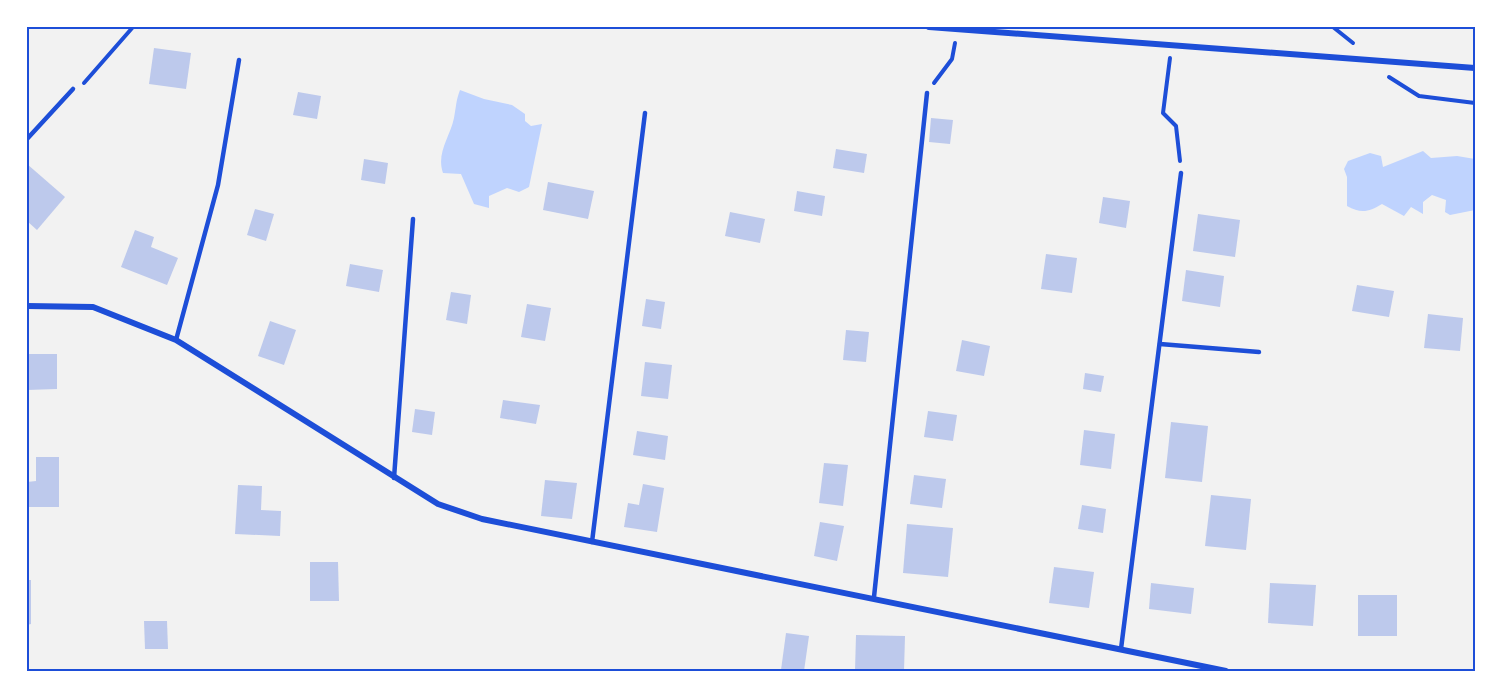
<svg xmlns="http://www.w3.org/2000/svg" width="1502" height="698" font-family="'Open Sans',sans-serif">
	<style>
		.water { fill: #bfd3fe }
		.building { fill: #bdc9ec }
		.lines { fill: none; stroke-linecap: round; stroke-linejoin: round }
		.path { stroke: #1d4ed8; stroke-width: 4 }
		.service { stroke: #1d4ed8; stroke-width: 4.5 }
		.minor { stroke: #1d4ed8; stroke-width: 6 }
		.neatline { fill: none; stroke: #1d4ed8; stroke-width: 2 }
	</style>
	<rect width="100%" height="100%" fill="#f2f2f2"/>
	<g class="water">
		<path d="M460 90 484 99 512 105 525 114V121L531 126 542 124 529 187 519 192 507 188 489 196V208L474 204 461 174 443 173C436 153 450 137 454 118 456 108 456 100 460 90Z"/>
		<path d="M1423 151 1431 158 1457 156 1475 159V210L1450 215 1445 212 1446 200 1432 195 1423 202V214L1411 207 1404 216 1382 204C1369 212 1361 214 1347 206V177L1344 169 1348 161 1370 153 1381 156 1383 167Z"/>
	</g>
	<g class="building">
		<path d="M154 48 191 53 186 89 149 84Z"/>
		<path d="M298 92 321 96 317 119 293 115Z"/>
		<path d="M931 118 953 120 950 144 929 142Z"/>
		<path d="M836 149 867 154 864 173 833 168Z"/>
		<path d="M364 159 388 163 385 184 361 180Z"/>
		<path d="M27 164 65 197 37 230 27 221Z"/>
		<path d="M548 182 594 191 588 219 543 210Z"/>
		<path d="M797 191 825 196 822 216 794 211Z"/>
		<path d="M1103 197 1130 201 1126 228 1099 223Z"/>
		<path d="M255 209 274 214 266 241 247 235Z"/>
		<path d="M730 212 765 219 760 243 725 236Z"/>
		<path d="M1198 214 1240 220 1235 257 1193 251Z"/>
		<path d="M135 230 154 237 151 247 178 258 167 285 121 267Z"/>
		<path d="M1046 254 1077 258 1072 293 1041 289Z"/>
		<path d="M350 264 383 270 379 292 346 286Z"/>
		<path d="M1186 270 1224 276 1220 307 1182 301Z"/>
		<path d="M1357 285 1394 291 1389 317 1352 311Z"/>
		<path d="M451 292 471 295 467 324 446 320Z"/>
		<path d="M646 299 665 302 661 329 642 326Z"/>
		<path d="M527 304 551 308 545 341 521 337Z"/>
		<path d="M1428 314 1463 318 1460 351 1424 348Z"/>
		<path d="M270 321 296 330 284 365 258 356Z"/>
		<path d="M846 330 869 332 866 362 843 360Z"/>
		<path d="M962 340 990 346 984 376 956 371Z"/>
		<path d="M27 354H57V389L27 390Z"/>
		<path d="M645 362 672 365 668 399 641 396Z"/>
		<path d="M1085 373 1104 376 1101 392 1083 389Z"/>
		<path d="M503 400 540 405 536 424 500 418Z"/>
		<path d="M415 409 435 412 432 435 412 432Z"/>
		<path d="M928 411 957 415 953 441 924 437Z"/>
		<path d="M1171 422 1208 426 1202 482 1165 478Z"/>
		<path d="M1084 430 1115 434 1111 469 1080 465Z"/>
		<path d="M637 431 668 436 665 460 633 455Z"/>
		<path d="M36 457H59V507H27V482L36 481Z"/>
		<path d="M824 463 848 465 843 506 819 503Z"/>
		<path d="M914 475 946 479 942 508 910 504Z"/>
		<path d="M545 480 577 483 572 519 541 516Z"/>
		<path d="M643 484 664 488 657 532 624 527 628 503 639 505Z"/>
		<path d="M238 485 262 486 261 510 281 511 280 536 235 534Z"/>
		<path d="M1211 495 1251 499 1246 550 1205 546Z"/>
		<path d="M1082 505 1106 509 1103 533 1078 529Z"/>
		<path d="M820 522 844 526 837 561 814 556Z"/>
		<path d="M907 524 953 528 948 577 903 573Z"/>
		<path d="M310 562H338L339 601H310Z"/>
		<path d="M1054 567 1094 572 1089 608 1049 603Z"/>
		<path d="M27 580H31V624L27 625Z"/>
		<path d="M1151 583 1194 588 1191 614 1149 609Z"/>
		<path d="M1270 583 1316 585 1313 626 1268 623Z"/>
		<rect x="1358" y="595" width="39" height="41"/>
		<path d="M144 621H167L168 649H145Z"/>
		<path d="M786 633 809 636 804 671 781 670Z"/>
		<path d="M856 635 905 636 904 671H855Z"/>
	</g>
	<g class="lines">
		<g class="path">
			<path d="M1333 27 1353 43"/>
			<path d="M1170 58 1163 113 1176 126 1180 161"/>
			<path d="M1389 77 1419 96 1475 103"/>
			<path d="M84 83 133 27"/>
			<path d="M934 83 952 59 955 43"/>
		</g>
		<g class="service">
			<path d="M27 139 73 89"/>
			<path d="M176 340 218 185 239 60"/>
			<path d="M1160 344 1259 352"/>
			<path d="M394 478 413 219"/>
			<path d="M592 542 645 113"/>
			<path d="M874 597 927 93"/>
			<path d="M1121 649 1181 173"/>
		</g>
		<g class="minor">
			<path d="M929 27 1475 68"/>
			<path d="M27 306 93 307 176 340 438 504 482 519 1226 671"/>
		</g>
	</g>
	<rect width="1502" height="698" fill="none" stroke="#ffffff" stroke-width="57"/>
	<rect x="28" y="28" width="1446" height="642" class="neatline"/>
</svg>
